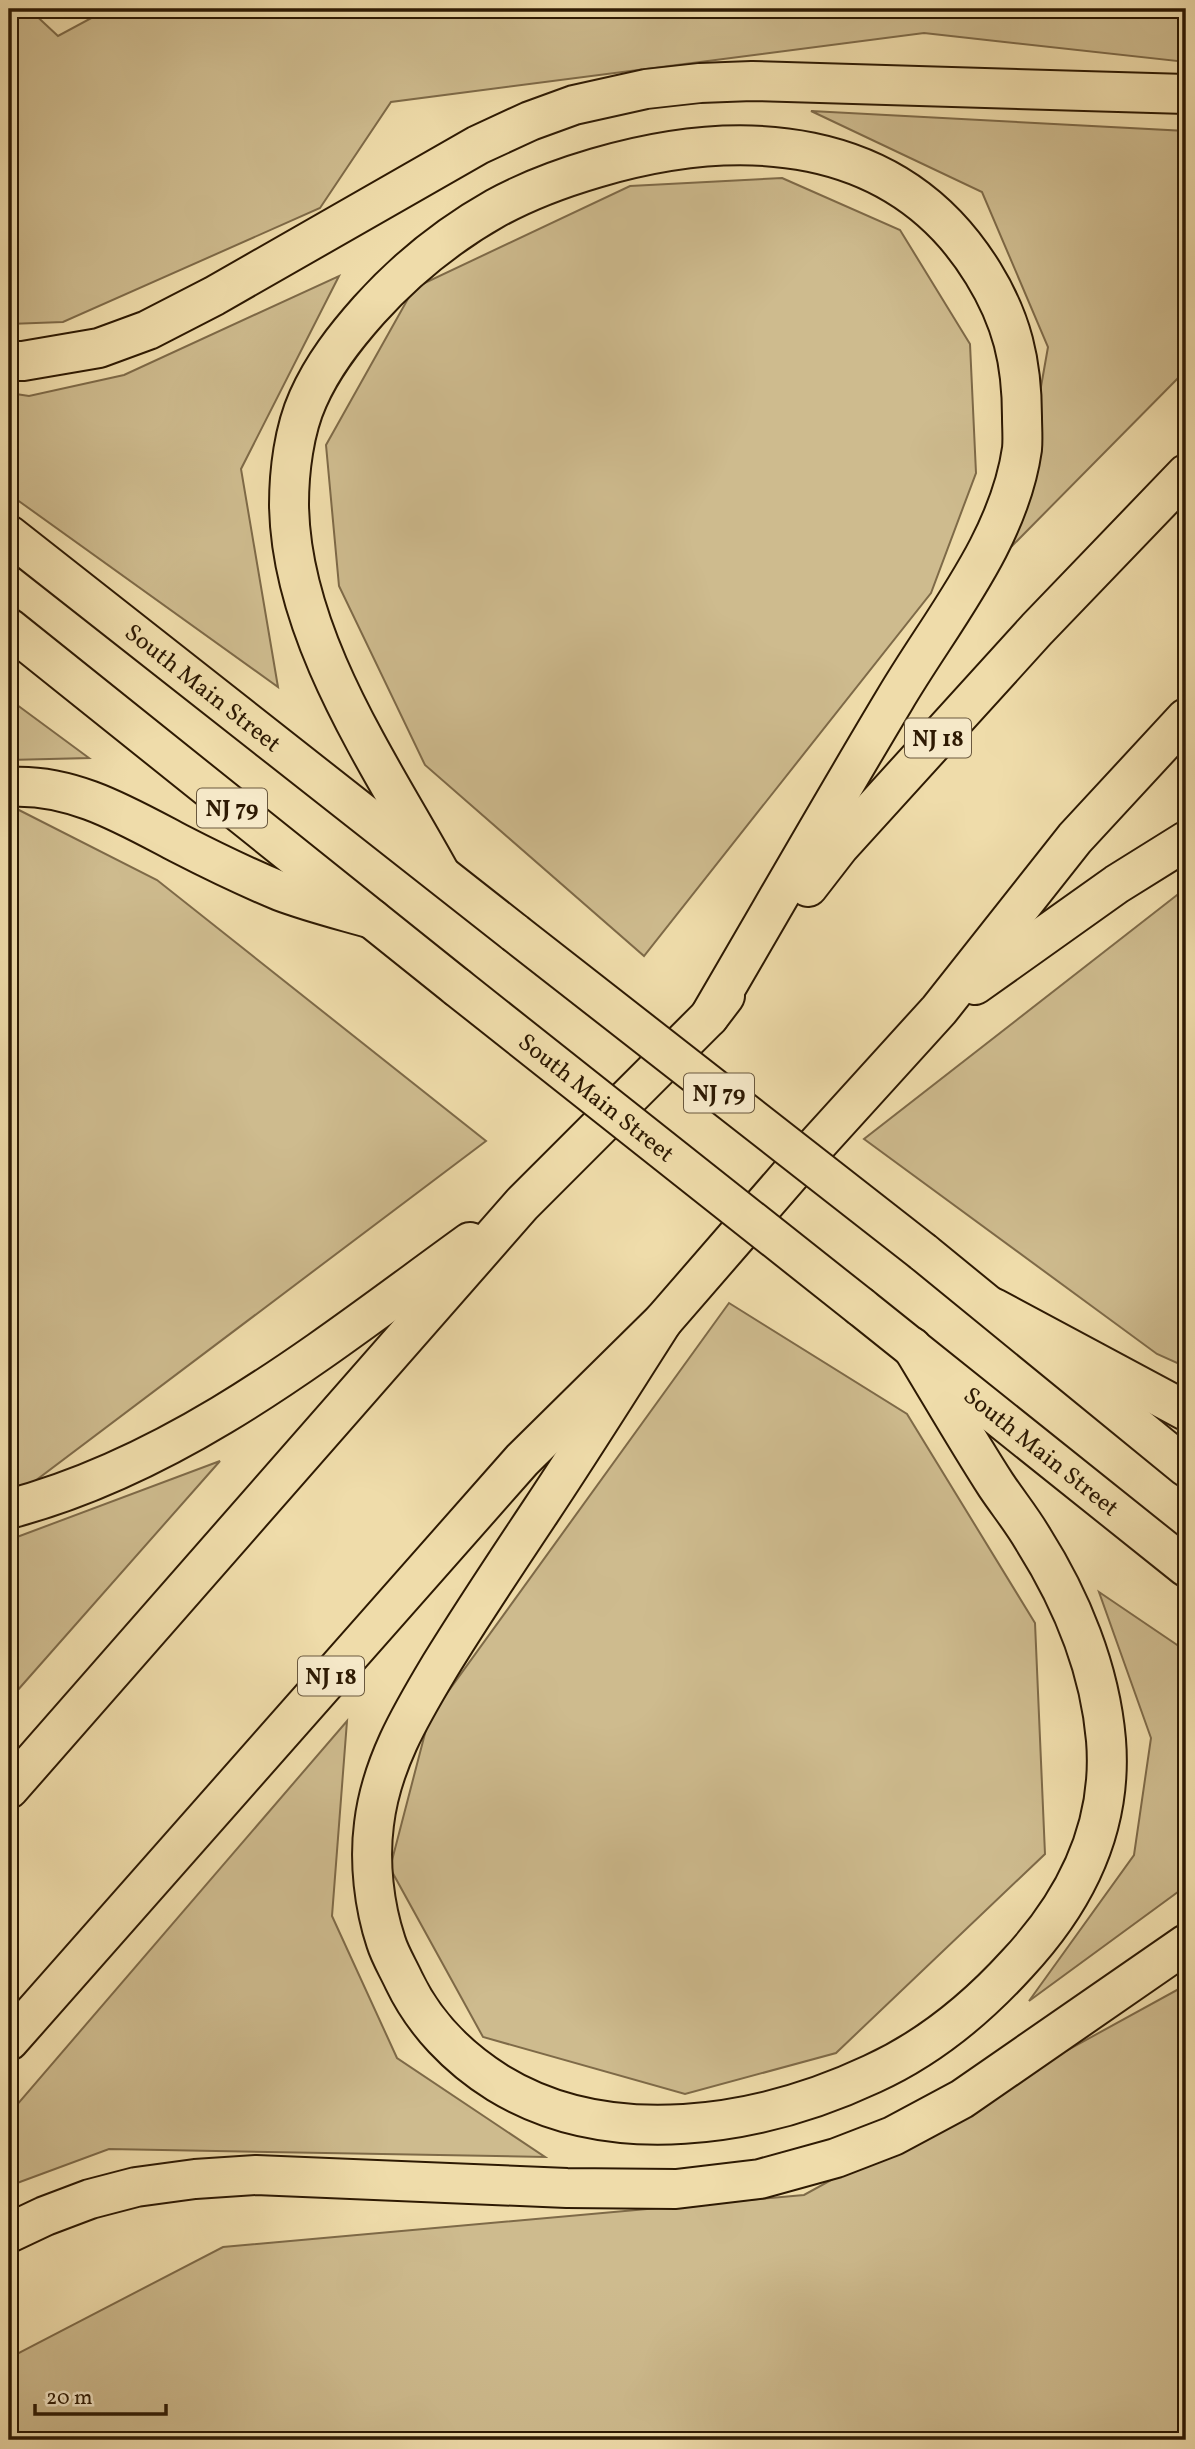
<svg xmlns="http://www.w3.org/2000/svg" width="1195" height="2449" font-family="Vollkorn,serif">
	<style>
		.green { fill: #cebb8e; stroke: #7e6a48; stroke-width: 2 }
		.lines { fill: none; stroke-linecap: round; stroke-linejoin: round }
		.major-casing { stroke: #2e1a03; stroke-width: 42 }
		.highway-casing { stroke: #2e1a03; stroke-width: 42 }
		.major { stroke: #efdcaa; stroke-width: 38 }
		.highway { stroke: #efdcaa; stroke-width: 38 }
		.major-bridge-casing { stroke: #2e1a03; stroke-width: 42; stroke-linecap: butt }
		.major-bridge { stroke: #efdcaa; stroke-width: 38 }
		.labels { text-anchor: middle; stroke-width: 7; stroke-linejoin: round; paint-order: stroke }
		.shield { fill: #f5e8c8; stroke: #6a583e; stroke-width: 2 }
		.shield-label { font-size: 23px; font-weight: bold; fill: #2e1a03 }
		.street-label { font-size: 24px; fill: #2e1a03; stroke: #f5e8c8 }
	</style>
	<rect width="100%" height="100%" fill="#efdcaa"/>
	<filter id="stains"><feTurbulence type="fractalNoise" baseFrequency=".00286" numOctaves="4"/><feColorMatrix values="0 0 0 0 .2 0 0 0 0 .09 0 0 0 0 .02 0 0 0 .5 -.17"/></filter>
	<radialGradient id="worn" r=".72"><stop offset=".6" stop-color="#630" stop-opacity="0"/><stop offset="1" stop-color="#630" stop-opacity=".3"/></radialGradient>
	<g class="green">
		<path d="M9 9H29L58 36 108 9H1186V62L924 33 391 102 320 208 63 322 9 324Z"/>
		<path d="M811 111 1186 131V370L1013 545 1048 347 982 192Z"/>
		<path d="M782 178 900 230 970 344 976 473 931 593 644 956 425 765 339 586 326 445 414 288 630 186Z"/>
		<path d="M339 276 241 469 278 687 9 494V393L29 396 124 375Z"/>
		<path d="M9 699 89 758 9 760Z"/>
		<path d="M13 807 157 880 486 1141 27 1487 9 1488V808Z"/>
		<path d="M1186 888V1367L1157 1354 864 1139Z"/>
		<path d="M729 1303 907 1414 1035 1623 1045 1854 836 2053 685 2094 483 2037 390 1868 429 1718Z"/>
		<path d="M220 1461 9 1700V1540Z"/>
		<path d="M1099 1592 1186 1651V1886L1029 2001 1134 1855 1151 1738Z"/>
		<path d="M347 1721 332 1916 397 2058 545 2157 109 2149 9 2186V2114Z"/>
		<path d="M1186 1985V2440H9V2358L223 2247 804 2195Z"/>
	</g>
	<g class="lines">
		<defs>
			<g id="major">
				<path id="s1" d="M9 535 515 933"/>
				<path d="M9 628 457 987"/>
				<path d="M923 1252 1186 1467"/>
				<path id="s2" d="M861 1307 1186 1567"/>
			</g>
			<g id="highway">
				<path d="M9 361H23L99 348 148 330 214 296 478 145 530 121 574 105 646 89 700 83 752 81 1186 94"/>
				<path d="M9 787C71 783 125 815 178 843 211 860 246 877 280 891 309 902 341 910 372 919"/>
				<path d="M440 873C378 761 291 636 289 505 289 471 294 430 308 399 323 365 345 337 369 310 405 270 448 235 496 208 527 191 562 178 596 168 739 126 897 133 983 273 1012 320 1022 362 1022 417 1022 427 1023 439 1022 449 1009 541 941 621 895 699 832 804 771 911 709 1017"/>
				<path d="M808 887 839 847 1037 629 1186 474"/>
				<path d="M975 985 1117 884 1186 841"/>
				<path d="M994 1308 1186 1411"/>
				<path d="M663 1321C622 1385 582 1449 540 1512 506 1563 472 1614 440 1666 410 1716 381 1765 374 1824 369 1862 374 1906 386 1942 390 1955 398 1968 404 1981 424 2023 458 2058 498 2083 609 2151 759 2127 872 2074 927 2049 977 2008 1017 1964 1075 1902 1113 1827 1106 1740 1100 1669 1071 1599 1033 1539 1022 1520 1008 1503 996 1485 967 1440 940 1393 912 1347"/>
				<path d="M9 1509C183 1463 326 1346 470 1242"/>
				<path d="M9 1789 522 1204 709 1017 725 996"/>
				<path d="M9 2041 522 1460 663 1321 801 1162 939 1010 1075 838 1186 718"/>
				<path d="M9 2233 45 2216 90 2199 136 2187 195 2179 256 2175 567 2188 676 2189 760 2179 836 2158 893 2136 962 2099 1186 1944"/>
			</g>
		</defs>
		<use href="#major" class="major-casing"/>
		<use href="#highway" class="highway-casing"/>
		<use href="#major" class="major"/>
		<use href="#highway" class="highway"/>
		<defs>
			<g id="major-bridge">
				<path d="M515 933 923 1252"/>
				<path id="s3" d="M457 987 861 1307"/>
			</g>
		</defs>
		<use href="#major-bridge" class="major-bridge-casing"/>
		<use href="#major-bridge" class="major-bridge"/>
	</g>
	<g class="labels">
		<g class="shield">
			<rect x="905" y="718.5" width="66" height="39" rx="5"/>
			<rect x="197" y="788.5" width="70" height="39" rx="5"/>
			<rect x="684" y="1073.5" width="70" height="39" rx="5"/>
			<rect x="298" y="1656.5" width="66" height="39" rx="5"/>
		</g>
		<g class="shield-label">
			<text x="938" y="746">NJ 18</text>
			<text x="232" y="816">NJ 79</text>
			<text x="719" y="1101">NJ 79</text>
			<text x="331" y="1684">NJ 18</text>
		</g>
		<g class="street-label">
			<text dy="8" stroke="none"><textPath href="#s1" startOffset="247">South Main Street</textPath></text>
			<text dy="8" stroke="none"><textPath href="#s3" startOffset="178">South Main Street</textPath></text>
			<text dy="8" stroke="none"><textPath href="#s2" startOffset="231">South Main Street</textPath></text>
		</g>
	</g>
	<rect width="1195" height="2449" fill="none" stroke="#efdcaa" stroke-width="35"/>
	<rect x="10" y="10" width="1174" height="2428" fill="none" stroke="#2e1a03" stroke-width="3.5"/>
	<rect x="18" y="18" width="1160" height="2414" fill="none" stroke="#2e1a03" stroke-width="2"/>
	<path d="M35 2404v10h131v-10" fill="none" stroke="#2e1a03" stroke-width="3.5"/>
	<text x="46" y="2404" font-size="21" fill="#2e1a03" stroke="#f5e8c8" stroke-width="5" paint-order="stroke">20 m</text>
	<rect width="100%" height="100%" filter="url(#stains)"/>
	<rect width="100%" height="100%" fill="url(#worn)"/>
</svg>
